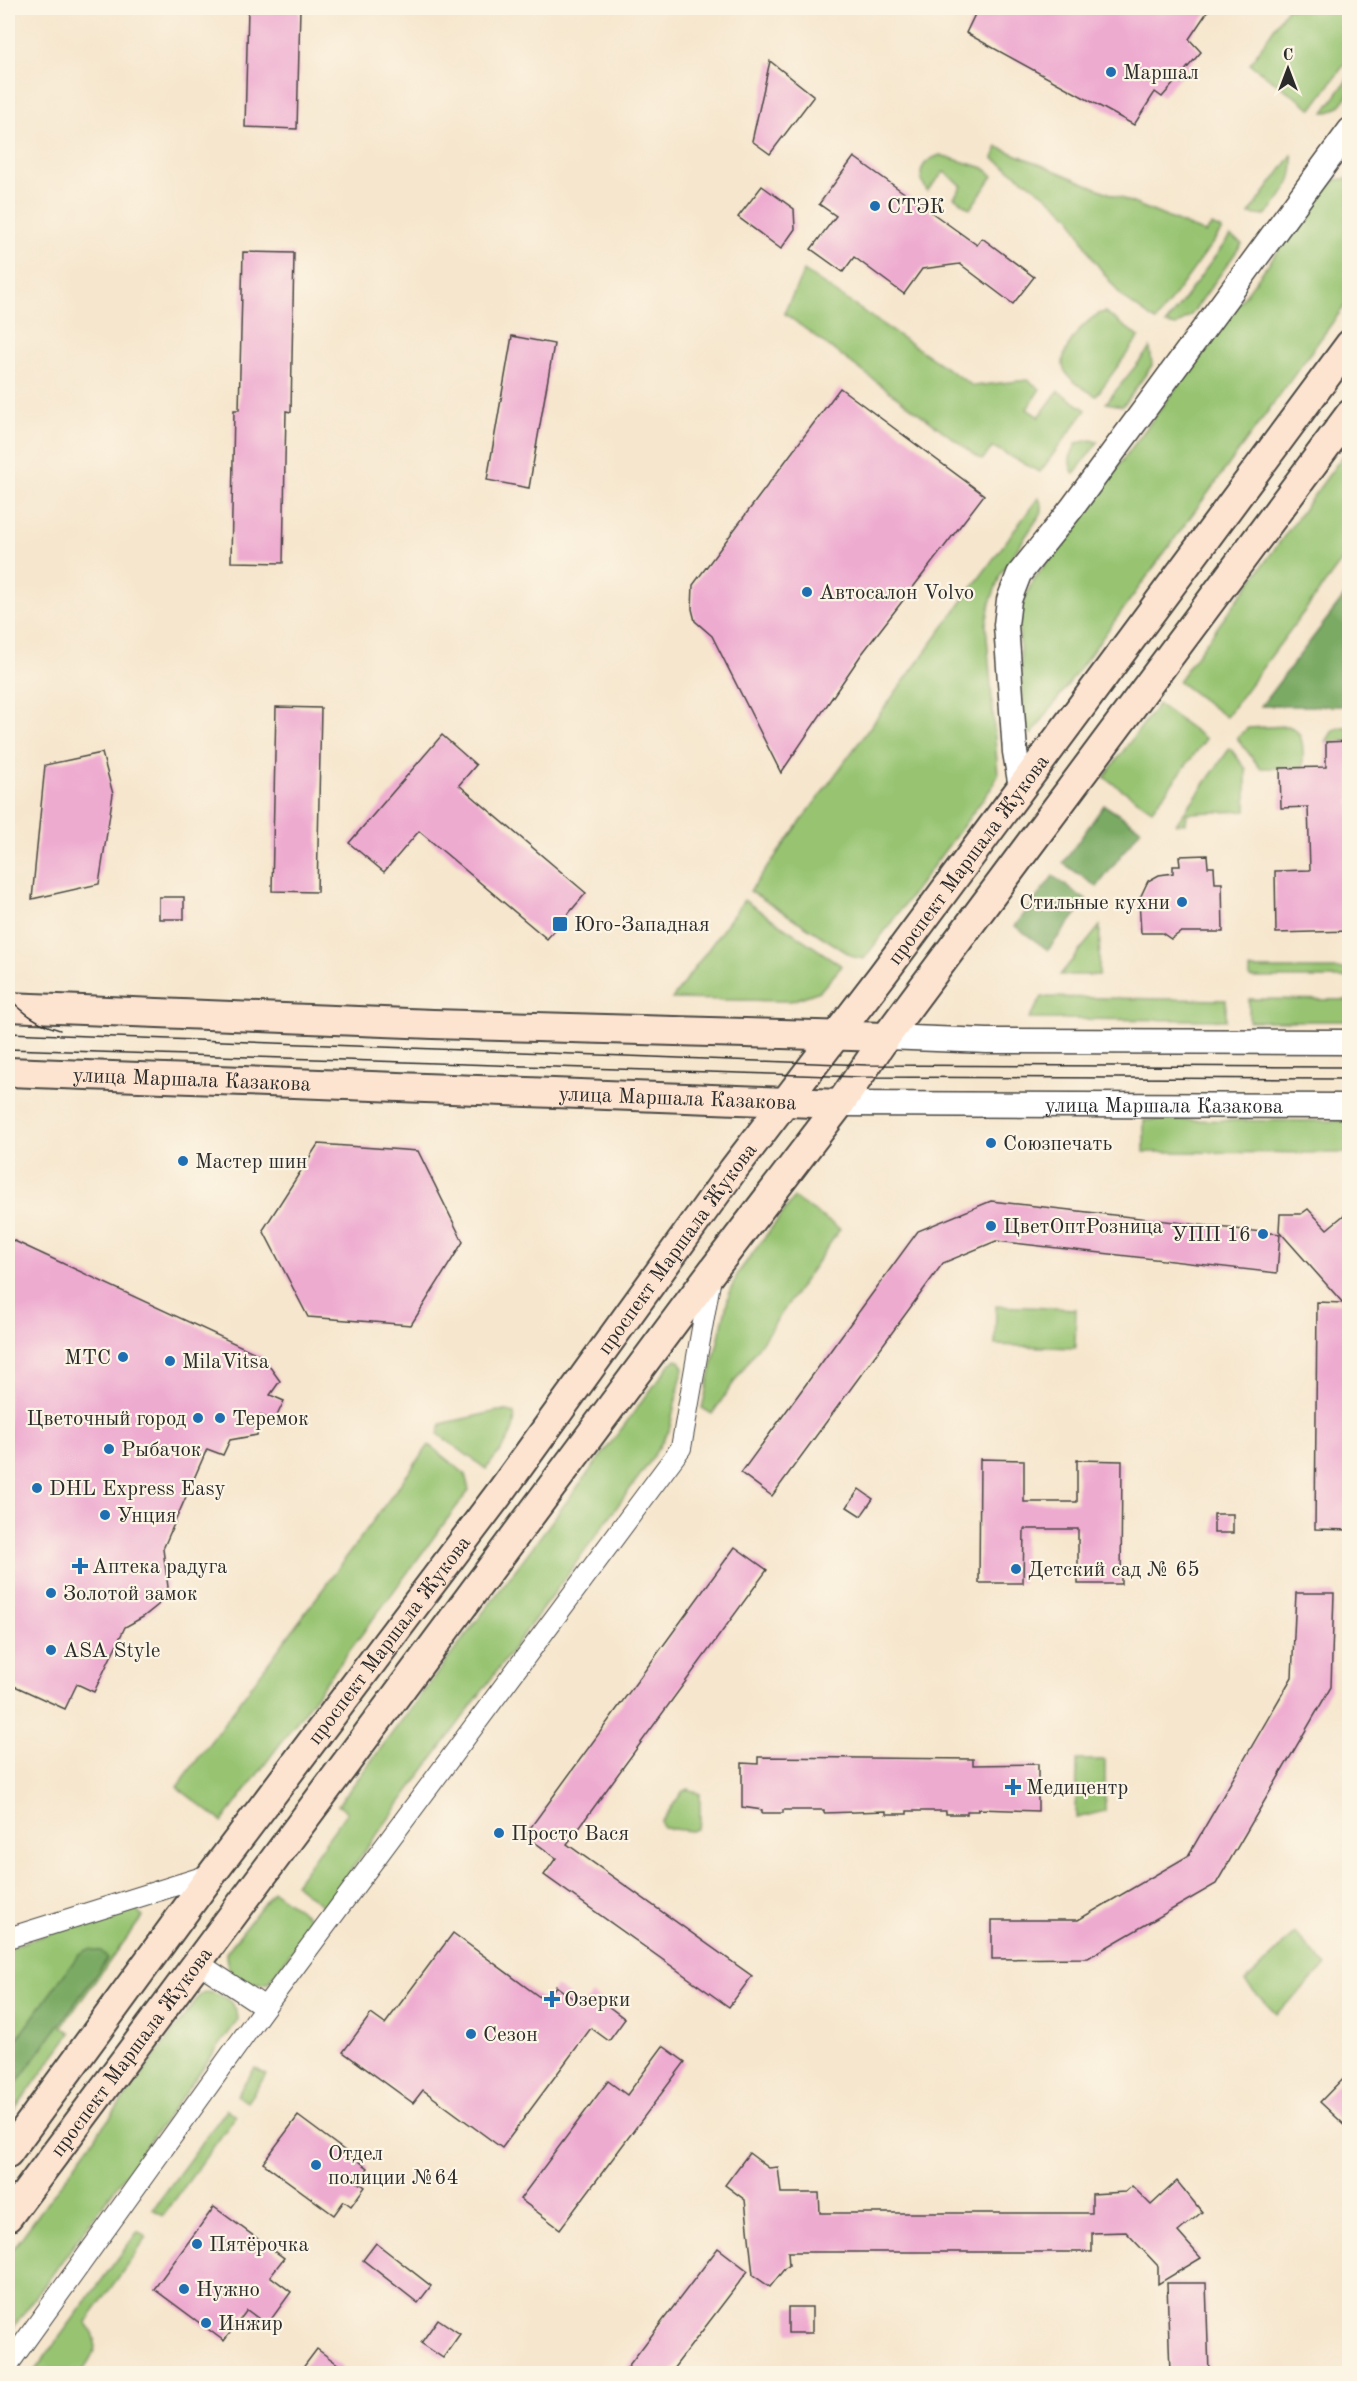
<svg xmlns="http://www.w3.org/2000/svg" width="1357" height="2381" font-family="'Old Standard TT',serif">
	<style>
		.green { fill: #98c472; stroke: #62784e; stroke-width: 1.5 }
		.forest { fill: #7aaa64; stroke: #526a48; stroke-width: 1.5 }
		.building { fill: #eeabd0 }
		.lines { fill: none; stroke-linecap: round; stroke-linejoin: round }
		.minor-casing { stroke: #494743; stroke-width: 22 }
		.tertiary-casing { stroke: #494743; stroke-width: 27 }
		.secondary-casing { stroke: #494743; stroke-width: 32 }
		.minor { stroke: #fff; stroke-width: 20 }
		.tertiary { stroke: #fff; stroke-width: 24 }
		.secondary { stroke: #fde4d0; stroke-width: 28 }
		.tram { stroke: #2b2b2b; stroke-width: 1.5 }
		.poi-dot { fill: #1f6fb2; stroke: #fcf5e5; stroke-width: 2 }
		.labels { text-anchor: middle; stroke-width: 4.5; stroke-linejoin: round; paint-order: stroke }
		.poi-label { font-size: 21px; fill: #2b2b2b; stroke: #fcf5e5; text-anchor: start }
		.street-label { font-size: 21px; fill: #2b2b2b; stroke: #fcf5e5 }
	</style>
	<rect width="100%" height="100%" fill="#fcf5e5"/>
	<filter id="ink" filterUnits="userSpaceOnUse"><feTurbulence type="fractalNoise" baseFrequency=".0167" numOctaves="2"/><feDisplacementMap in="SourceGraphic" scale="12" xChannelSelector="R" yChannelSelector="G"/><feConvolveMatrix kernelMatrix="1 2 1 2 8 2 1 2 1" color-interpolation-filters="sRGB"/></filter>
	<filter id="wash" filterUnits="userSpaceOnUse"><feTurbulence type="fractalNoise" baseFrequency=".008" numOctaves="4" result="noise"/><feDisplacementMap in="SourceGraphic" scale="24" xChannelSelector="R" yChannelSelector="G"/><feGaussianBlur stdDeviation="1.35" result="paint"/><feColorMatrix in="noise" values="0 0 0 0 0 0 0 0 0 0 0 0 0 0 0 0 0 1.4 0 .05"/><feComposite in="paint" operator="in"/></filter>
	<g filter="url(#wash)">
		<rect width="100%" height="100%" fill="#f6e6cd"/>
		<g class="green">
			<path d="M1287 8H1349V58L1312 109 1250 64Z"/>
			<path d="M1349 77C1349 81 1351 88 1349 92 1345 102 1335 113 1324 112Z"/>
			<path d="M998 147 1205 233 1212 225 1222 230 1156 321 1122 297 1093 259 1070 216 1044 194 993 158Z"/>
			<path d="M940 155 984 168 993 176 970 209 954 197 962 186 944 172 927 191C916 173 920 162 940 155Z"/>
			<path d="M1292 155C1297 178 1281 201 1264 216L1249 214Z"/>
			<path d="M1349 178V300L1032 734 1025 731 1019 628 1022 606 1032 582 1324 189 1335 180Z"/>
			<path d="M1230 236 1242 244 1191 315 1176 326 1166 324Z"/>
			<path d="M804 271 973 386 1028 380 1040 389 1027 409 1039 417 1058 391 1086 410 1040 472 993 447 982 460 784 313Z"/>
			<path d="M1105 312 1139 337 1096 396C1085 389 1069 381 1064 369 1057 352 1088 314 1105 312Z"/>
			<path d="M1150 348 1152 365 1127 401 1122 406 1106 403Z"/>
			<path d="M1091 440 1098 442 1074 474C1066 462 1071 454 1077 443Z"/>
			<path d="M1349 450V551L1226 717 1178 681 1342 457Z"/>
			<path d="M1038 498 1042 504V512L1001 573 990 603 986 624 998 775 992 787 864 959 854 957 750 891Z"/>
			<path d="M1158 704 1206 739 1152 810 1104 777Z"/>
			<path d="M1288 726C1306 732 1303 752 1303 768H1260L1237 738 1248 728Z"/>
			<path d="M1342 727H1349V741L1326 742 1333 730Z"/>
			<path d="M1230 748 1246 769V811L1187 813 1186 823 1176 824Z"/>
			<path d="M744 900 842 966 820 991 791 1001 672 999Z"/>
			<path d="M1100 926 1099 975H1060Z"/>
			<rect x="1250" y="969" width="99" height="9"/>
			<path d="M1042 997 1226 1000V1020L1029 1019Z"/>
			<path d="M1249 999 1349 1000V1021H1249Z"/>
			<path d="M1144 1120 1349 1121V1153L1144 1152Z"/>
			<path d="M794 1198 840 1229 712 1414 702 1408 730 1291 738 1273Z"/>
			<path d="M996 1306 1076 1309 1075 1348 995 1345Z"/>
			<path d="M676 1360 681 1362 683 1369 669 1431 649 1463 324 1907 295 1884 347 1812 338 1805 671 1363Z"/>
			<path d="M498 1411H508L514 1414C518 1434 497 1454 486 1469L438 1434 441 1424Z"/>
			<path d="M429 1445 465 1474 469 1490 222 1822 177 1787Z"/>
			<path d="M1077 1760H1105V1811L1076 1818Z"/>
			<path d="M689 1789 700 1794V1823L697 1829 692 1831 663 1828 661 1822 683 1791Z"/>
			<path d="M273 1891 315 1921 268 1983C245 1988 226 1977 226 1953Z"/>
			<path d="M132 1906 143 1916 62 2026 71 2033 8 2119V1950L18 1944Z"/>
			<path d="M1295 1933 1326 1966 1276 2014 1245 1982Z"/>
			<path d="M207 1992C223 1994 238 2003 238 2020L8 2335V2256L200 1995Z"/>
			<path d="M255 2068 266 2075 247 2102 237 2095Z"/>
			<path d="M227 2109 236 2116 163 2216 153 2209Z"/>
			<path d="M138 2231 147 2238 86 2322C103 2342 94 2354 81 2373H33Z"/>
		</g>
		<g class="forest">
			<path d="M1349 590V703L1341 706H1261Z"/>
			<path d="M1104 805 1141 829 1097 887 1063 863Z"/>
			<path d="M1053 876 1087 901 1048 950 1015 926Z"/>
			<path d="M89 1949 101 1951 108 1958 8 2095V2051L79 1954Z"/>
		</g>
		<g id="blocks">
			<g class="building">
				<path d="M248 8H300L297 129 245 127Z"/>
				<path d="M978 8H1210L1189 39 1201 52 1162 97 1155 92 1134 125 966 33Z"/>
				<path d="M770 61 814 96 770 154 752 141Z"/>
				<path d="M854 157 977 245 982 238 1034 277 1013 304 960 264 922 269 904 294 854 257 843 272 811 249 836 216 819 204Z"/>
				<path d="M762 186 794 209 795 229 781 249 738 217Z"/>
				<path d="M243 252 294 253 291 412 286 411 283 563 231 562 234 410H239Z"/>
				<path d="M512 336 554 344 529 488 487 480Z"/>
				<path d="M840 388 984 495 861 655 781 773 712 636 695 621 692 609 693 585Z"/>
				<path d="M276 707 321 708 317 892 272 891Z"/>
				<path d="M442 735 476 765 459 785 586 893 547 939 419 831 384 872 349 843Z"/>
				<path d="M1350 741V931L1276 933 1275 871 1310 870 1308 807 1281 808 1280 768 1326 767V742Z"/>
				<path d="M102 753 113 794 99 884 32 899 45 765Z"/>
				<path d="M1207 855 1208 867H1214L1215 883H1222L1223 932H1181L1171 939 1162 933H1141L1139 900 1148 881 1159 875 1173 873V866H1180L1179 856Z"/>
				<rect x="159" y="897" width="25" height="22"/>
				<path d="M318 1144 418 1151 463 1242 411 1325 308 1317 263 1230Z"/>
				<path d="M991 1201 1280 1234 1277 1273 996 1241 943 1263 772 1496 741 1473 918 1231Z"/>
				<path d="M1308 1209 1327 1229 1350 1210V1530L1315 1529 1317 1302 1343 1303 1279 1231 1280 1214H1301Z"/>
				<path d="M8 1238 262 1356 280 1381 270 1395 284 1401 274 1422 260 1415 257 1435 230 1440 223 1455 207 1449 163 1549 168 1587 158 1605 143 1617 125 1627 94 1692 77 1684 65 1709 8 1683Z"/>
				<path d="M980 1459 1024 1460V1502H1077V1460L1122 1461 1121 1584H1078V1529H1024L1023 1583H979Z"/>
				<path d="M859 1489 873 1499 861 1516 847 1507Z"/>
				<rect x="1214" y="1514" width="19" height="19"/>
				<path d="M735 1547 767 1570 567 1844 752 1976 729 2007 544 1875 556 1858 525 1835Z"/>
				<path d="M1296 1593H1334L1331 1687 1216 1884 1088 1958 992 1959V1920H1078L1188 1856 1292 1677Z"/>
				<path d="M758 1757 973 1759V1765L1038 1764V1811L978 1809V1811H967V1814H946V1811H907V1814H886V1811L824 1813V1810H783V1813H762V1810L742 1807V1763L758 1764Z"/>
				<path d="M453 1933 545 2001 556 1986 583 2006 592 1994 625 2019 609 2041 591 2028 502 2148 423 2090 413 2103 343 2052 371 2014 385 2024Z"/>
				<path d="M663 2046 685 2062 560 2229 520 2199 608 2081 627 2095Z"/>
				<path d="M1350 2071V2130L1320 2102Z"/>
				<path d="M298 2116 368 2168 358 2182 365 2187 351 2206 344 2201 334 2215 263 2163Z"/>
				<path d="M749 2153 769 2168 778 2167 781 2193H819L820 2213H1092V2194L1125 2192 1132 2186 1151 2205 1177 2181 1202 2212 1178 2232 1201 2258 1158 2284V2266L1126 2232 1092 2233V2252H788L789 2266 785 2268 770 2287 753 2275 745 2200 725 2185Z"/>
				<path d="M214 2207 284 2258 270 2276 291 2292 267 2325 247 2310 224 2341 154 2289Z"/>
				<path d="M376 2243 431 2286 418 2303 363 2260Z"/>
				<path d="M718 2248 748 2271 670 2373H623Z"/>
				<path d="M1167 2283H1206L1209 2373H1170Z"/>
				<rect x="788" y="2307" width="24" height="26"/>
				<path d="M438 2319 460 2334 443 2358 421 2343Z"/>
				<path d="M317 2349 350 2373H299Z"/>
			</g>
		</g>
	</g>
	<g filter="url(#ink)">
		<use href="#blocks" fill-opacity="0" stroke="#494743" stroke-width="1.5"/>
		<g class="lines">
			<defs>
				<g id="minor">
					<path d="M8 1938 212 1874"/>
					<path d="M197 1962 265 2007"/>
					<path d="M8 2365 265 2007 681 1448 711 1277"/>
				</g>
				<g id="tertiary">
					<path d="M1021 787 1015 752 1006 625 1009 600 1019 574 1072 508 1350 130"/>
					<path d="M886 1037 987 1041 1350 1042"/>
					<path id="s1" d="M840 1104 1350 1106"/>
				</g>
				<g id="secondary">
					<path d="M8 1007 433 1024 886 1037"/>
					<path id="s2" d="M8 1072 840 1104"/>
					<path id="s3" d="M8 2153 212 1874 502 1490 733 1170 883 974 1350 344"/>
					<path id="s4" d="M8 2217 713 1270 840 1104 886 1037 1350 414"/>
				</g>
			</defs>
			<use href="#minor" class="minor-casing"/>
			<use href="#tertiary" class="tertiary-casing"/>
			<use href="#secondary" class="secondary-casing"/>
			<use href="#minor" class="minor"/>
			<use href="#tertiary" class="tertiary"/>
			<use href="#secondary" class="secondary"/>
			<g class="tram">
				<path d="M8 997C22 1012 39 1025 60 1030"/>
				<path d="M8 1033 867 1065 1350 1067"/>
				<path d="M8 1049 859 1077 1350 1079"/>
			</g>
		</g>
	</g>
	<g class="poi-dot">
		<circle cx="1111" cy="72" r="6"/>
		<circle cx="875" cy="206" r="6"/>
		<circle cx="807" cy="592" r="6"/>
		<circle cx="1182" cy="902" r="6"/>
		<rect x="552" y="916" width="16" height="16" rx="3"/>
		<circle cx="991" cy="1143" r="6"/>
		<circle cx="183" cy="1161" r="6"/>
		<circle cx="991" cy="1226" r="6"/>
		<circle cx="1263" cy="1234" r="6"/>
		<circle cx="123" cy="1357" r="6"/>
		<circle cx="170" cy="1361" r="6"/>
		<circle cx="198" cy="1418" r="6"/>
		<circle cx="220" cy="1418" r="6"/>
		<circle cx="109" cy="1449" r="6"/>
		<circle cx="37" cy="1488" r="6"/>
		<circle cx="105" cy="1515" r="6"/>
		<path d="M77 1557h6v6h6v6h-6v6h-6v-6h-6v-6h6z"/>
		<circle cx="1016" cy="1569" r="6"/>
		<circle cx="51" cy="1593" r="6"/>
		<circle cx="51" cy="1650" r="6"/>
		<path d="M1010 1778h6v6h6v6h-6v6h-6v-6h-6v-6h6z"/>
		<circle cx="499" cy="1833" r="6"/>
		<path d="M549 1990h6v6h6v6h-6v6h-6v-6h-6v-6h6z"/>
		<circle cx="471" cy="2034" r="6"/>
		<circle cx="316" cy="2165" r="6"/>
		<circle cx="197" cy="2244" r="6"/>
		<circle cx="184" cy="2289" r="6"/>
		<circle cx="206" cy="2323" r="6"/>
	</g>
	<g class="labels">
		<g class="poi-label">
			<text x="1123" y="79">Маршал</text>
			<text x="887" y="213">СТЭК</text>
			<text x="819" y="599">Автосалон Volvo</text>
			<text x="1170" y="909" text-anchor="end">Стильные кухни</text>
			<text x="574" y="931">Юго-Западная</text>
			<text x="1003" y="1150">Союзпечать</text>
			<text x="195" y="1168">Мастер шин</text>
			<text x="1003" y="1233">ЦветОптРозница</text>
			<text x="1251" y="1241" text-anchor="end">УПП 16</text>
			<text x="111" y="1364" text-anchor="end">МТС</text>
			<text x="182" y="1368">MilaVitsa</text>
			<text x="186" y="1425" text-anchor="end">Цветочный город</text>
			<text x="232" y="1425">Теремок</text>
			<text x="121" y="1456">Рыбачок</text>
			<text x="49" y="1495">DHL Express Easy</text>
			<text x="117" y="1522">Унция</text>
			<text x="92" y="1573">Аптека радуга</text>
			<text x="1028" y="1576">Детский сад № 65</text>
			<text x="63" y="1600">Золотой замок</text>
			<text x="63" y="1657">ASA Style</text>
			<text x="1026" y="1794">Медицентр</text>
			<text x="511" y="1840">Просто Вася</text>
			<text x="564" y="2006">Озерки</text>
			<text x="483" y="2041">Сезон</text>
			<text x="328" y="2160">Отдел<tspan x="328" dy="24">полиции №64</tspan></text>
			<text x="209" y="2251">Пятёрочка</text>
			<text x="196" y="2296">Нужно</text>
			<text x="218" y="2330">Инжир</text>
		</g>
		<g class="street-label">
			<text dy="7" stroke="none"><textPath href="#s3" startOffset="1611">проспект Маршала Жукова</textPath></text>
			<text dy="7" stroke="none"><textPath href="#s2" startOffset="184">улица Маршала Казакова</textPath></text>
			<text dy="7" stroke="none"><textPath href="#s2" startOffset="670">улица Маршала Казакова</textPath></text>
			<text dy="7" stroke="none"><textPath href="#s1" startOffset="324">улица Маршала Казакова</textPath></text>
			<text dy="7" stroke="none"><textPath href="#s3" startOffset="1125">проспект Маршала Жукова</textPath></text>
			<text dy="7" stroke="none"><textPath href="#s3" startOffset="639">проспект Маршала Жукова</textPath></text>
			<text dy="7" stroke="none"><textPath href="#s4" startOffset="206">проспект Маршала Жукова</textPath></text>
		</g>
	</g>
	<rect width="1357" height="2381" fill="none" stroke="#fcf5e5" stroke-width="30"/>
	<g transform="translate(1288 69)" stroke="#fcf5e5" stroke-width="4.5" paint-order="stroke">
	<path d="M0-4.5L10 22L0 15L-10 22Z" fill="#2b2b2b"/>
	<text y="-9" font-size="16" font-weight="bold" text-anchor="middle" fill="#2b2b2b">С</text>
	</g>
</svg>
